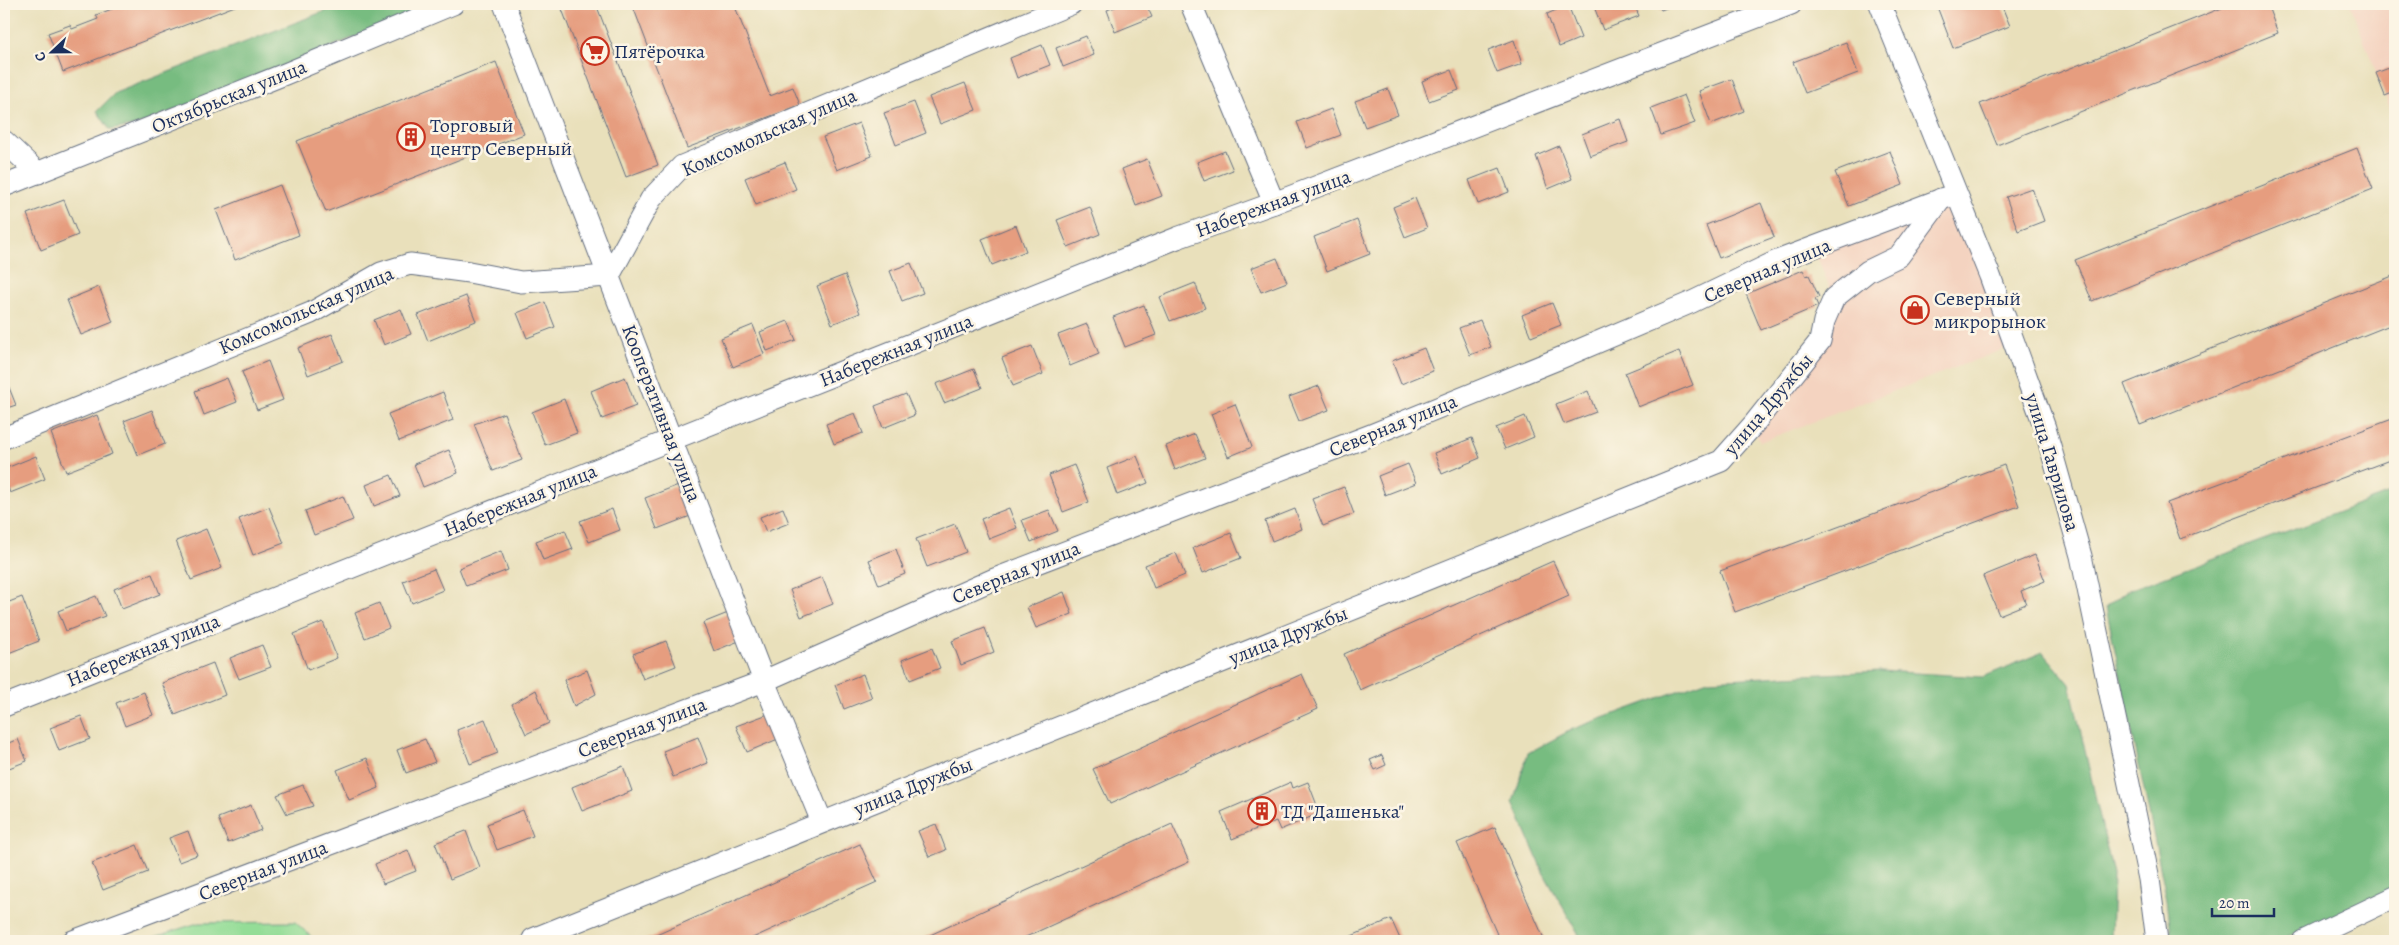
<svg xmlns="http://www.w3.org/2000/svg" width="2399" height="945" font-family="Alegreya,serif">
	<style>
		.built { fill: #f4d3c0 }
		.green { fill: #94dd97; stroke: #58867a }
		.forest { fill: #77bc80; stroke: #49766f }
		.building { fill: #e69d7f }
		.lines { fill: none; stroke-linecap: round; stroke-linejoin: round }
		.minor-casing { stroke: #636d7f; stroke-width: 23 }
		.minor { stroke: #fff; stroke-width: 21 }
		.labels { text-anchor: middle; stroke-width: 5; stroke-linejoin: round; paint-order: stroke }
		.poi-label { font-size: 20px; fill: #1b2f5e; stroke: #fcf5e5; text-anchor: start }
		.street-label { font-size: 20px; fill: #1b2f5e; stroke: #fcf5e5 }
	</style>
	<rect width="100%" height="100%" fill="#fcf5e5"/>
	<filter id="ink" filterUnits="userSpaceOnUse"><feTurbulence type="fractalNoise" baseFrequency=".02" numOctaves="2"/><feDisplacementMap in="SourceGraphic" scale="10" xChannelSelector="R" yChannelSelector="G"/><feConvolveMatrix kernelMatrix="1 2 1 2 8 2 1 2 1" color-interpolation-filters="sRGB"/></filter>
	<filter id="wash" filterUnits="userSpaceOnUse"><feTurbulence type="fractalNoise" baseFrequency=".0096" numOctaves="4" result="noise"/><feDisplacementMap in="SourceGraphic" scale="20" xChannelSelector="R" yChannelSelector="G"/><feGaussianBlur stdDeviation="1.12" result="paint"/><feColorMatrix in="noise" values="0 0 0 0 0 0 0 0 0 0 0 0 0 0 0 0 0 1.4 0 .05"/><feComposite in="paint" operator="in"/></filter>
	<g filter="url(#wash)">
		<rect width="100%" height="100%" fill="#e9e0bb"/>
		<g class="built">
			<path d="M2350 4H2395V120L2385 96Z"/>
			<path d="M1955 194 2015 345 1760 442 1753 425 1820 340 1834 298 1814 249Z"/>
		</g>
		<path class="green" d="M295 922 316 941H142L198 923Z"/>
		<g class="forest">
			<path d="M343 4 416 5 409 15 138 125 110 130 97 111 115 93Z"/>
			<path d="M2395 491V893L2276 941H2172L2167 900 2106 607 2126 591Z"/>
			<path d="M2043 652 2070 684 2113 875 2111 941H1582L1543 872 1513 802 1528 753 1573 729 1708 680 1881 671 1983 677Z"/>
		</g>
		<g id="blocks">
			<g class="building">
				<path d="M125 4H240L63 72 48 33 70 25 72 29 98 19 96 15Z"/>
				<path d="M560 4H596L658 165 626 177Z"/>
				<path d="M632 4H734L770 96 793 87 800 105 687 148Z"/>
				<path d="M1123 4H1146L1152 17 1115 32 1107 10Z"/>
				<path d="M1593 4H1634L1639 16 1603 30Z"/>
				<path d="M1658 4H1677L1661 10Z"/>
				<path d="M1936 4H2001L2010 26 1953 48Z"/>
				<path d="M2232 4H2267L2278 33 1997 145 1980 104Z"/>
				<path d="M1568 5 1581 38 1559 47 1547 14Z"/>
				<path d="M1086 36 1094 55 1063 67 1056 48Z"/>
				<path d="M1514 40 1522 64 1497 73 1488 50Z"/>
				<path d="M1846 42 1858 73 1805 93 1793 62Z"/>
				<path d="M1042 45 1050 65 1017 78 1010 58Z"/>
				<path d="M496 62 524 134 326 212 297 141Z"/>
				<path d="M2389 68 2395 83V92L2385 96 2376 73Z"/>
				<path d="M1451 70 1459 90 1429 101 1422 81Z"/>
				<path d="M1732 79 1744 111 1711 124 1699 91Z"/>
				<path d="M965 83 976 110 940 124 929 97Z"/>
				<path d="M1388 89 1398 115 1365 127 1355 101Z"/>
				<path d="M1684 95 1695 123 1661 135 1651 108Z"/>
				<path d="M914 102 926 133 896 145 884 113Z"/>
				<path d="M1331 109 1341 135 1307 148 1297 122Z"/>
				<path d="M1620 119 1628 142 1590 156 1582 134Z"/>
				<path d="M859 123 872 156 837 170 823 137Z"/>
				<path d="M1559 146 1572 179 1548 189 1536 156Z"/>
				<path d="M2357 148 2373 189 2092 301 2075 260Z"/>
				<path d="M1225 151 1233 170 1204 181 1197 162Z"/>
				<path d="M1890 151 1903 185 1849 206 1835 172Z"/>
				<path d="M1147 159 1162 196 1136 206 1122 169Z"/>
				<path d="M785 162 796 189 756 205 745 178Z"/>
				<path d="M1500 168 1509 192 1478 204 1469 180Z"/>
				<path d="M280 185 299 235 235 260 216 210Z"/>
				<path d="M2032 188 2044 221 2018 231 2006 197Z"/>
				<path d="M1415 198 1427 228 1405 237 1393 207Z"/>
				<path d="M64 200 78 235 41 250 27 214Z"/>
				<path d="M1761 203 1774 237 1719 258 1706 225Z"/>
				<path d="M1090 207 1100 234 1068 247 1057 220Z"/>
				<path d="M1357 220 1370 254 1327 271 1314 237Z"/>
				<path d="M1016 225 1026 251 992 265 982 239Z"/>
				<path d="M1277 258 1287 282 1261 292 1251 268Z"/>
				<path d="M911 263 923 293 902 301 890 271Z"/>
				<path d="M1803 270 1806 276 1809 275 1819 297 1815 299 1818 306 1761 330 1746 294Z"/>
				<path d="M845 275 860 313 832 324 817 286Z"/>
				<path d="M2395 275V323L2140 425 2124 384Z"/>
				<path d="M1195 283 1205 308 1170 321 1160 297Z"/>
				<path d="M99 287 113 322 81 335 67 300Z"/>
				<path d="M466 296 476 321 428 341 418 315Z"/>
				<path d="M545 302 555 327 527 338 517 313Z"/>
				<path d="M1552 303 1561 325 1531 337 1522 315Z"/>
				<path d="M1144 305 1156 335 1125 347 1113 317Z"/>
				<path d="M401 309 411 334 384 345 374 320Z"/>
				<path d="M1480 320 1491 347 1470 355 1459 328Z"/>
				<path d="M788 321 796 340 767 351 760 332Z"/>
				<path d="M1087 324 1099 354 1070 366 1058 335Z"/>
				<path d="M753 325 764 354 733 367 721 338Z"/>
				<path d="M332 334 343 361 308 375 298 348Z"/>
				<path d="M1032 346 1043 374 1013 386 1002 358Z"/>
				<path d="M1424 348 1433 371 1401 384 1392 361Z"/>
				<path d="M1679 351 1693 385 1638 407 1625 373Z"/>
				<path d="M268 361 283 400 257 410 242 372Z"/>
				<path d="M974 369 982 388 944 403 936 384Z"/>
				<path d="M4 375 16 405 4 409Z"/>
				<path d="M625 377 636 406 602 419 591 391Z"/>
				<path d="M227 378 237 402 204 415 195 391Z"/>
				<path d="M1319 386 1329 410 1299 421 1289 397Z"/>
				<path d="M1588 391 1596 412 1564 424 1556 404Z"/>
				<path d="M443 392 453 420 399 441 388 414Z"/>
				<path d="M906 394 915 415 883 428 875 406Z"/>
				<path d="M564 399 577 433 545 445 532 412Z"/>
				<path d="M1235 404 1252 447 1228 457 1211 414Z"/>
				<path d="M152 410 165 444 138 455 124 421Z"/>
				<path d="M504 413 522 460 493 471 474 424Z"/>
				<path d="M855 413 863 433 834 444 826 424Z"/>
				<path d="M97 415 112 454 66 472 51 433Z"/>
				<path d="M1525 416 1534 437 1505 449 1496 428Z"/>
				<path d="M2395 418V458L2180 539 2167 503Z"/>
				<path d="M1195 434 1205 458 1175 470 1166 446Z"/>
				<path d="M1472 438 1480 458 1442 474 1434 453Z"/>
				<path d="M449 450 458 473 423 487 414 464Z"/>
				<path d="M36 456 45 479 10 493 4 477V469Z"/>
				<path d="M1137 456 1148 483 1117 495 1107 468Z"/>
				<path d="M1408 464 1416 483 1385 495 1378 476Z"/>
				<path d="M1074 465 1089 502 1063 512 1049 475Z"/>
				<path d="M2004 465 2019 506 1735 612 1720 571Z"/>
				<path d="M391 475 400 496 374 506 366 485Z"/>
				<path d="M681 484 693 515 657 529 645 498Z"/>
				<path d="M1344 487 1354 514 1323 526 1312 499Z"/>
				<path d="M343 496 353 520 314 535 305 511Z"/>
				<path d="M269 507 284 543 253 555 239 519Z"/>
				<path d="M783 508 789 523 766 532 760 517Z"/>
				<path d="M1009 508 1017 528 989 539 981 519Z"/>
				<path d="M612 509 620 530 589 542 580 521Z"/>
				<path d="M1295 509 1302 529 1272 541 1265 521Z"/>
				<path d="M1049 510 1058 531 1031 542 1022 520Z"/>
				<path d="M955 524 966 552 927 567 916 539Z"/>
				<path d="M206 529 222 568 191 580 176 541Z"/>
				<path d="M565 530 573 549 543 560 536 541Z"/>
				<path d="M1231 533 1241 558 1203 573 1193 548Z"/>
				<path d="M896 549 905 574 879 585 869 560Z"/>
				<path d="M501 551 508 570 466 586 459 568Z"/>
				<path d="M1176 553 1185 575 1154 588 1145 565Z"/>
				<path d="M2035 555 2045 581 2021 591 2026 604 1999 615 1983 576Z"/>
				<path d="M1553 561 1569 596 1360 690 1344 654Z"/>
				<path d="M434 569 443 590 412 603 403 581Z"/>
				<path d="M152 574 160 594 122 609 114 589Z"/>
				<path d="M822 577 833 604 801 617 790 590Z"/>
				<path d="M1064 592 1072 614 1036 628 1027 607Z"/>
				<path d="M96 596 105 616 66 631 58 611Z"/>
				<path d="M22 597 39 641 6 654 4 649V604Z"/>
				<path d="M379 603 389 628 365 638 355 613Z"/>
				<path d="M728 613 739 641 714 651 703 623Z"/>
				<path d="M323 622 337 658 308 670 294 634Z"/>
				<path d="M985 628 994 652 961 665 952 641Z"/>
				<path d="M666 641 676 666 643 679 633 654Z"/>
				<path d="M262 645 271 667 239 679 230 658Z"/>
				<path d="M932 648 940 668 910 680 902 660Z"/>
				<path d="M213 663 225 695 175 715 162 683Z"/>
				<path d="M587 670 596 694 574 706 564 680Z"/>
				<path d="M863 674 872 698 844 709 835 685Z"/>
				<path d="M1302 674 1318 709 1110 804 1093 769Z"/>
				<path d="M536 690 549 723 526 734 512 704Z"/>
				<path d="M144 692 153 715 125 726 116 703Z"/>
				<path d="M768 714 778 739 747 752 736 726Z"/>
				<path d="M81 716 90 739 59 751 50 728Z"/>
				<path d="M485 719 498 753 470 764 457 730Z"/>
				<path d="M698 737 708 763 673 777 663 751Z"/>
				<path d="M18 739 27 761 4 770V745Z"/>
				<path d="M425 739 435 762 406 773 397 750Z"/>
				<path d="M1382 755 1386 765 1375 770 1370 760Z"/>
				<path d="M367 758 379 788 349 800 337 770Z"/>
				<path d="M623 766 632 791 582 811 572 787Z"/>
				<path d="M1291 782 1293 788 1308 782 1320 813 1280 830 1276 821 1232 839 1221 812Z"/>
				<path d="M303 785 313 806 287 814 277 795Z"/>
				<path d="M251 805 261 830 228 843 218 818Z"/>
				<path d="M523 810 533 836 497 850 487 824Z"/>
				<path d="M936 824 946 850 929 857 918 831Z"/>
				<path d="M1172 824 1189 862 1017 941H917Z"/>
				<path d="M1495 827 1545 941H1500L1457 843Z"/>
				<path d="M188 831 197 855 179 862 169 838Z"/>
				<path d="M466 831 480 867 450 879 435 843Z"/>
				<path d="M860 844 877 882 801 916 746 941H643Z"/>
				<path d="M137 845 148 872 103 890 92 863Z"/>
				<path d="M408 850 416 871 383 884 375 864Z"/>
				<path d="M1391 919 1401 941H1340Z"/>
			</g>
		</g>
	</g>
	<g filter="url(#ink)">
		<use href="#blocks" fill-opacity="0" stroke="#636d7f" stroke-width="1"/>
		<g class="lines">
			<defs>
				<g id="minor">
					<path d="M504 4 764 681 822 822"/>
					<path d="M1191 4 1274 203"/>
					<path d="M1880 4 1990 276 2045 428 2081 556 2149 879 2157 941"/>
					<path d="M4 141 38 173"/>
					<path d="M4 186 285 74 453 4"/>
					<path d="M4 438 311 313 381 273 410 264 469 272 521 282 609 276 651 199 682 166 1071 4"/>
					<path d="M4 706 1177 238 1274 203 1791 4"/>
					<path d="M73 941 764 681 992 580 1371 435 1558 359 1692 302 1777 261 1955 194"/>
					<path d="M534 941 533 939 1721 461 1753 425 1820 341 1824 321 1834 298 1868 271 1899 256 1941 199"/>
					<path d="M2303 941 2395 897"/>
				</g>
			</defs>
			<use href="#minor" class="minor-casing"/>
			<use href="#minor" class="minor"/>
		</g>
	</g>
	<defs>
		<symbol id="supermarket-ring" viewBox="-11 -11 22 22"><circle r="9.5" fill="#fcf5e5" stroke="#c8321e" stroke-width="1.5"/><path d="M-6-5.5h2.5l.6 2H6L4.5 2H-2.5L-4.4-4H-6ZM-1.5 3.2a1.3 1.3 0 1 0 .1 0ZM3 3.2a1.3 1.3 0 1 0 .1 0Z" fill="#c8321e"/></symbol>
		<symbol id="building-ring" viewBox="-11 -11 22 22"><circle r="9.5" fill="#fcf5e5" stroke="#c8321e" stroke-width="1.5"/><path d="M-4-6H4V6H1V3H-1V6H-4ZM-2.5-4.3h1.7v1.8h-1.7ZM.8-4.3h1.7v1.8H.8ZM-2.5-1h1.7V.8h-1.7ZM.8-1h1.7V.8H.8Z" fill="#c8321e"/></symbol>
		<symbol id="shop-ring" viewBox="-11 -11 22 22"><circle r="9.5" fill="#fcf5e5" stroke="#c8321e" stroke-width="1.5"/><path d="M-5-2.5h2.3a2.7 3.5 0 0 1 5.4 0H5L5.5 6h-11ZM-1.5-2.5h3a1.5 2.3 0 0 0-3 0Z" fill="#c8321e"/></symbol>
	</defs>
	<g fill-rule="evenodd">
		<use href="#supermarket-ring" x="579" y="35" width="32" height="32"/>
		<use href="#building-ring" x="395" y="121" width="32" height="32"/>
		<use href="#shop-ring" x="1899" y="294" width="32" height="32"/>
		<use href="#building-ring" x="1246" y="795" width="32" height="32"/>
	</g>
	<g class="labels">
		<g class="poi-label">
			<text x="614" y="58">Пятёрочка</text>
			<text x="430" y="132">Торговый<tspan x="430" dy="23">центр Северный</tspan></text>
			<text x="1934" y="305">Северный<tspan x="1934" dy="23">микрорынок</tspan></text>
			<text x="1281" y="818">ТД "Дашенька"</text>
		</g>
		<g class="street-label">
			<text transform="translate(229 96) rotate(-22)" y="7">Октябрьская улица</text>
			<text transform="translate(769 132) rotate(-24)" y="7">Комсомольская улица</text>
			<text transform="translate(1273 203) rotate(-20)" y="7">Набережная улица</text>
			<text transform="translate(1767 270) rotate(-23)" y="7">Северная улица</text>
			<text transform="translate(306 310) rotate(-24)" y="7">Комсомольская улица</text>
			<text transform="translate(896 350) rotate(-22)" y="7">Набережная улица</text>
			<text transform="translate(1768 404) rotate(-50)" y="7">улица Дружбы</text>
			<text transform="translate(662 413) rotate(69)" y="7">Кооперативная улица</text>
			<text transform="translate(1393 425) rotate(-22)" y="7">Северная улица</text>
			<text transform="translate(2053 462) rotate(73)" y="7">улица Гаврилова</text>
			<text transform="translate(520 500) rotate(-22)" y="7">Набережная улица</text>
			<text transform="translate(1016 572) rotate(-22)" y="7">Северная улица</text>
			<text transform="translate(1288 635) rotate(-22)" y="7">улица Дружбы</text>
			<text transform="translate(143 650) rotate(-22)" y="7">Набережная улица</text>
			<text transform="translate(642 727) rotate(-21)" y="7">Северная улица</text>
			<text transform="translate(913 786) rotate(-22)" y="7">улица Дружбы</text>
			<text transform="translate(263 870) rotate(-21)" y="7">Северная улица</text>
		</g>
	</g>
	<rect width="2399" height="945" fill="none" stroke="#fcf5e5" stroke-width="20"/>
	<g transform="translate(52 52) rotate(248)" stroke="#fcf5e5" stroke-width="4" paint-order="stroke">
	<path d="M0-4L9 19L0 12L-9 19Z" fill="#1b2f5e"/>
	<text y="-8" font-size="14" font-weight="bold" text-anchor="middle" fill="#1b2f5e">С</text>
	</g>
	<path d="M2212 908v8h62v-8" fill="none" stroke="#1b2f5e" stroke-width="2.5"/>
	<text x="2219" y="908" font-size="15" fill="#1b2f5e" stroke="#fcf5e5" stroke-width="4" paint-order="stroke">20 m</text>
</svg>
